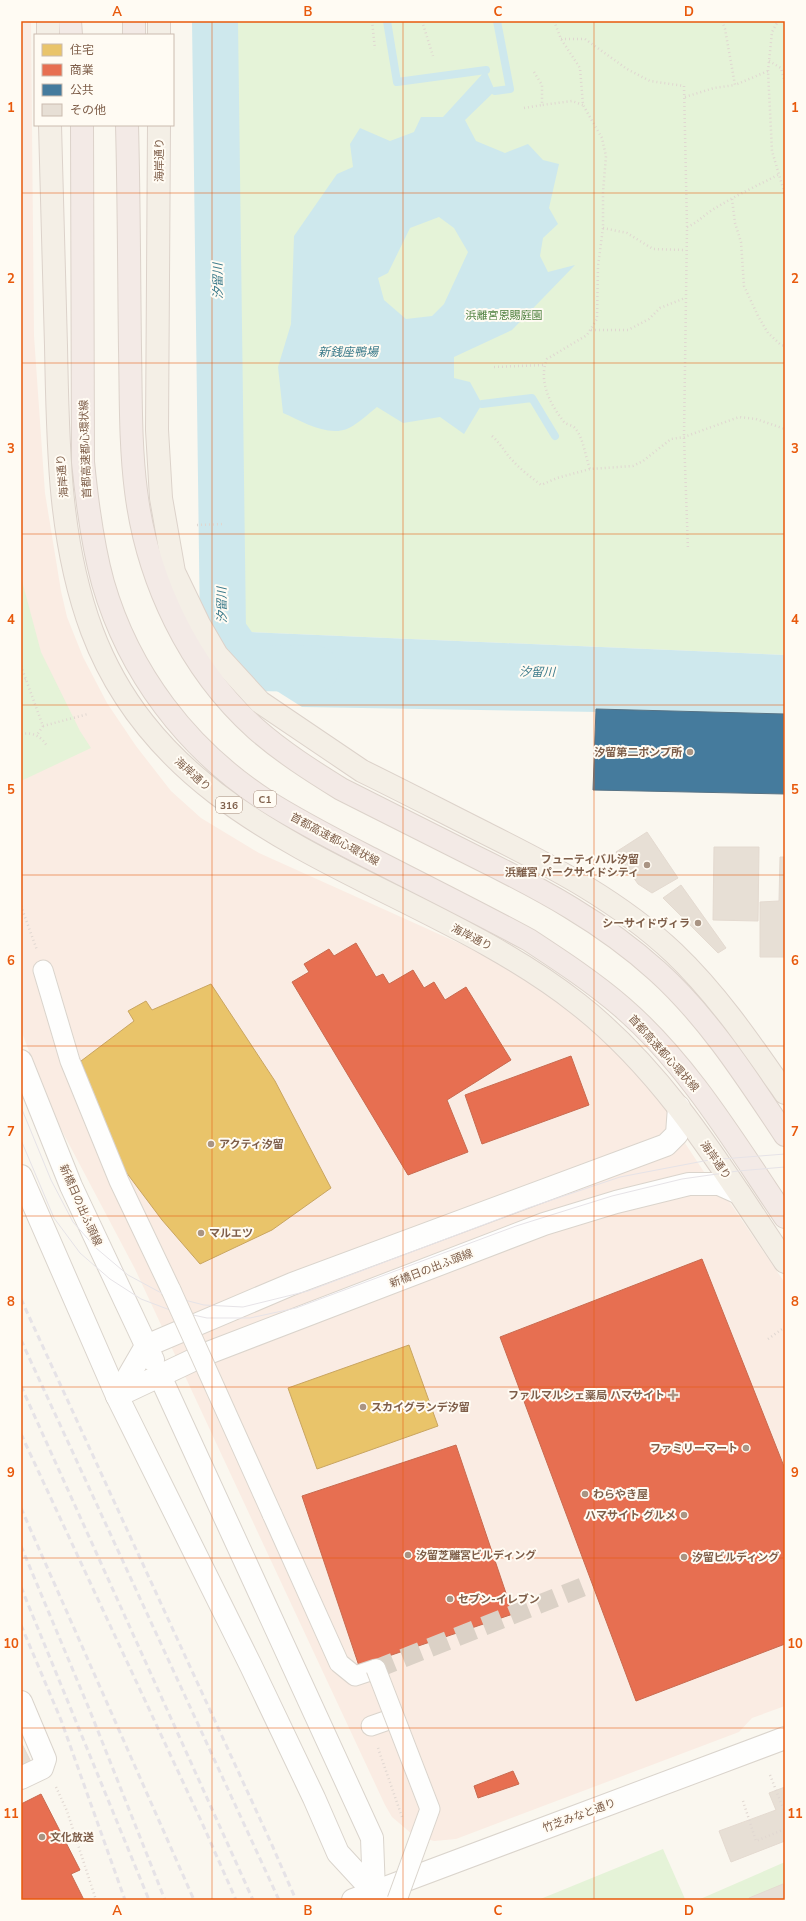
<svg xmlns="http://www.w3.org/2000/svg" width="806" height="1921" font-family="'Nunito Sans','Noto Sans JP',sans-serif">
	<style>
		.commercial { fill: #faece3 }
		.green { fill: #e5f3d8 }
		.water { fill: #cee8ed; fill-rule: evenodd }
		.homes { fill: #e9c46a; stroke: #c9a560 }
		.shops { fill: #e76f51; stroke: #c86a4f }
		.public { fill: #457b9d; stroke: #567284 }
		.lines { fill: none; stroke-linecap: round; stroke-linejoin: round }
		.stream { stroke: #cee8ed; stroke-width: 8 }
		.river { stroke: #cee8ed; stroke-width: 46 }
		.building { fill: #e7dfd5; stroke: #e4dad0 }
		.pedestrian-tunnel { stroke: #dbd1c6; stroke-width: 19; stroke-dasharray: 19 10; stroke-linecap: butt }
		.pedestrian-casing { stroke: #dad4cc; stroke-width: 21 }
		.minor-casing { stroke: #dad4cc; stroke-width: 24 }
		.tertiary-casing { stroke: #dad4cc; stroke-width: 24 }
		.secondary-casing { stroke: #dad4cc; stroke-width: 24 }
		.primary-casing { stroke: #dcd2ca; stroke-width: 24 }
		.motorway-casing { stroke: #dcd2ca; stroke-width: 24 }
		.path { stroke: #e0d7d1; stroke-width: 2.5; stroke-dasharray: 1 3; stroke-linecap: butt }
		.pedestrian { stroke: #fefefd; stroke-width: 19 }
		.minor { stroke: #fefefd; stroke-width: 22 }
		.tertiary { stroke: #fefefd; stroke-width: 22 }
		.secondary { stroke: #fefefd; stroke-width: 22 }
		.primary { stroke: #f4efe6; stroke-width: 22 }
		.motorway { stroke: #f3eae6; stroke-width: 22 }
		.tram { stroke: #e6e3e7; stroke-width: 1 }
		.rail { stroke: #e6e3e7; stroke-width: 3; stroke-dasharray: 6 4; stroke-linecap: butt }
		.pedestrian-bridge-casing { stroke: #dad4cc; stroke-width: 21; stroke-linecap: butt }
		.pedestrian-bridge { stroke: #fefefd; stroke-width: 19 }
		.grid { fill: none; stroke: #e8590c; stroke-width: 1; stroke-opacity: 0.55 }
		.poi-dot { fill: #a99483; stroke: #fffbf3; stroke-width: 1.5 }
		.labels { text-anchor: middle; stroke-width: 4; stroke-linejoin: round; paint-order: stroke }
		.shield { fill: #fffbf3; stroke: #a58d7c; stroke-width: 1 }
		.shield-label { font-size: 10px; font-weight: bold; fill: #7e5e49 }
		.street-label { font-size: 11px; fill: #7e5e49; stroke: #fffbf3 }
		.park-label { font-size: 11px; fill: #4c7f3c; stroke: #fffbf3 }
		.poi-label { font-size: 11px; font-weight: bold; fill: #7e5e49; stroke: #fffbf3; text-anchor: start }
		.water-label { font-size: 12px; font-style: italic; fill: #3c7b8b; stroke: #fffbf3 }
		.neatline { fill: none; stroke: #e8590c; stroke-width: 1.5 }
		.grid-label { font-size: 13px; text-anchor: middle; font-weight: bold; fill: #e8590c }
	</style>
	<rect width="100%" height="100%" fill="#faf7ef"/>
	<path class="commercial" d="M21 21H31L34 336 45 493 61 591 67 617 83 657 107 703 136 746 171 791 201 818 259 853 492 958 580 1014 666 1105 669 1119 720 1196 726 1197 785 1283V1706L752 1718 739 1732 456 1839 434 1841 412 1834 392 1817 385 1805 135 1269 52 1112 21 1030Z"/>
	<g class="green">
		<path d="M219 21H785V655L226 631Z"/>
		<path d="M21 577 41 652 80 731 91 748 21 781Z"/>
		<path d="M663 1849 685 1899 538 1900Z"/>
		<path d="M785 1862V1900H698Z"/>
	</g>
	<g class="water">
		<path d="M486 70 495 91 465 120 476 141 505 153 528 144 543 160 559 164 549 208 558 224 543 238 540 256 548 272 575 265 512 330 454 357V378L470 382 482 404 464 434 440 417 403 423 377 407C368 414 359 423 349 428 328 438 302 421 283 413L278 367 291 324 294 236 337 174 353 167 350 144 360 128 390 141 414 132 421 117H443ZM439 217 454 228 468 252 444 304 432 316 406 319 384 300 378 278 388 273 410 228Z"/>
		<path d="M226 631 785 655V715L302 707 261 681Z"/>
	</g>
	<g class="homes">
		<path d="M211 984 275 1081 331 1188 272 1230 200 1264 162 1220 126 1172 101 1116 81 1061 134 1021 128 1011 146 1001 152 1010Z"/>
		<path d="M409 1345 438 1426 317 1469 288 1388Z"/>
	</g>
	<g class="shops">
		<path d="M356 943 376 977 383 974 389 984 413 970 424 988 434 982 445 1000 466 987 511 1060 447 1100 468 1152 408 1175 292 982 309 972 304 964 329 949 334 956Z"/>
		<path d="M571 1056 589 1105 482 1144 465 1095Z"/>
		<path d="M702 1259 785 1469V1644L636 1701 500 1337Z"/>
		<path d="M456 1445 513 1614 359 1666 302 1496Z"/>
		<path d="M513 1771 519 1784 478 1798 474 1786Z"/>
		<path d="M41 1794 80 1870 71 1874 84 1900H21V1804Z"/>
	</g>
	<path class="public" d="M596 709 785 714V794L593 790Z"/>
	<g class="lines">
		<g class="stream">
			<path d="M387 21 397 82 486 70"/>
			<path d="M495 91 510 89 497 21"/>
			<path d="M482 404 532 398 555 436"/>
		</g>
		<path class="river" d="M215 21 223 631 249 668 316 669"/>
	</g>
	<g class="building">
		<path d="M647 832 678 878 652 893 638 884 616 852Z"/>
		<path d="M714 847H759L758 921 713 920Z"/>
		<path d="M780 857H785V957H760V902L779 901Z"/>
		<path d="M681 885 726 948 718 953 663 898Z"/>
		<path d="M21 1742 31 1762 21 1767Z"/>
		<path d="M785 1787V1841L731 1862 719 1831 776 1810 769 1793Z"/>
		<path d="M783 1884 785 1889V1900H749V1898Z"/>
	</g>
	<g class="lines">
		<path class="pedestrian-tunnel" d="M376 1669 590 1584"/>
		<defs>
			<g id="pedestrian">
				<path d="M43 970 70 1061 119 1181 171 1290"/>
				<path d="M272 1514 339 1663 355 1676 376 1669"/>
				<path d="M371 1726 394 1718"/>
			</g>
			<path id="minor" d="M21 1702 45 1759 42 1768 21 1778"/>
			<g id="tertiary">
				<path d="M160 1376 372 1838 374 1892"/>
				<path d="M117 1396 251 1666 314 1798 338 1853 374 1892"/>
				<path d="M353 1900 785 1738"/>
			</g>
			<g id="secondary">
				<path d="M21 1061 71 1186 153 1360"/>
				<path d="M21 1176 117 1396 208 1353 544 1224 616 1202 689 1184H719L739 1193"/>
				<path d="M117 1396 146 1346 292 1284 666 1145 677 1134 679 1107"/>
			</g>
			<g id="primary">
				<path d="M48 21V35"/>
				<path d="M159 35V21"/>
				<path d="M50 125C52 199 54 273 56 346 58 442 58 540 92 631 173 846 416 876 578 1004 666 1073 724 1171 785 1262"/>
				<path d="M159 125 157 430 161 498 174 572 199 624 217 655 260 702 362 771C405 792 447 814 489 835 555 868 620 902 674 953 717 994 751 1044 785 1093"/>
			</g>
			<g id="motorway">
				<path d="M70 21 71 35"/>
				<path d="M134 35V21"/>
				<path d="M82 125 83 462C87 502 92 543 103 583 129 673 187 749 265 800 301 823 339 842 376 861 427 887 479 913 529 940 561 961 593 982 622 1007 689 1065 736 1145 785 1217"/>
				<path d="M127 125C129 200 129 274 130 349 131 396 130 444 136 491 147 580 189 669 256 729 282 752 312 771 341 789 386 812 431 834 476 857 541 889 603 922 657 971 708 1017 747 1078 785 1135"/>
			</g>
		</defs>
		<use href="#pedestrian" class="pedestrian-casing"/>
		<use href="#minor" class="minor-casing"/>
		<use href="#tertiary" class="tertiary-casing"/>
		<use href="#secondary" class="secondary-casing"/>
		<use href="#primary" class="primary-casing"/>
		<use href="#motorway" class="motorway-casing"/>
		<g class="path">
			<path d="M372 21 375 49"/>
			<path d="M422 21 433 56"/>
			<path d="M554 21 561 39 580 68 583 105 602 138 606 156 603 192V228L598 266 597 319 587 335 547 359C538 381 550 404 564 422 567 425 572 425 575 428 584 439 585 456 590 469"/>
			<path d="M722 21 725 29 735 85 768 71 772 151 785 195"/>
			<path d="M561 39H585L627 69 650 81 684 86 687 227 684 437 688 550"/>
			<path d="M769 61 781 68 785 83"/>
			<path d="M768 71 772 32 778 21"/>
			<path d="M534 72 542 85V105L572 101 583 105"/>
			<path d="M685 97 714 88 735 85"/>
			<path d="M524 108 542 105"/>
			<path d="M732 199 735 223 741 242 744 286 758 316 768 333 781 345 785 346"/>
			<path d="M687 227C697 223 703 216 712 210 733 197 756 186 778 175"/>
			<path d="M603 228 627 233 653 249 686 250"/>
			<path d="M591 330H628L649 319 660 308 685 298"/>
			<path d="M494 367 544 365"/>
			<path d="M492 436C502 445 505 453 513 461 521 470 531 477 541 485L557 478 590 469 633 466 643 461 671 439 684 437 739 417 756 419 785 429"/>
			<path d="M21 466H23"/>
			<path d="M197 525 225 524"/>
			<path d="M21 666 43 726 37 735"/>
			<path d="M21 681 26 679"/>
			<path d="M43 726 88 714"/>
			<path d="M21 734C33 732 41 736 47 746"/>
			<path d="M21 906 37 950"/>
			<path d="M768 1339 785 1327"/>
			<path d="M378 1748 402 1817"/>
			<path d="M770 1775 785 1813"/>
			<path d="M56 1787 67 1811 96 1900"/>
			<path d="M743 1801 756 1841 785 1829"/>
		</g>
		<use href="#pedestrian" class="pedestrian"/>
		<use href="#minor" class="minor"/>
		<use href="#tertiary" class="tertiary"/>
		<use href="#secondary" class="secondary"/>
		<use href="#primary" class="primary"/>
		<use href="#motorway" class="motorway"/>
		<g class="tram">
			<path d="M21 1107 51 1180 73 1222 96 1248 128 1275 165 1295 204 1305 243 1307 308 1291 528 1208 620 1177 709 1160 785 1154"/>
			<path d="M21 1140 54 1218 80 1253 110 1279 141 1299 170 1310 207 1318H250L296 1308 516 1226 612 1196 682 1179 738 1171 785 1167"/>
		</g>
		<g class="rail">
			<path d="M21 1299 272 1845 296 1900"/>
			<path d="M21 1340 279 1900"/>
			<path d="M21 1386 253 1900"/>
			<path d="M21 1434 203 1825 236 1900"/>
			<path d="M21 1508 194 1900"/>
			<path d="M21 1546 90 1711 165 1900"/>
			<path d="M21 1587 149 1900"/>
			<path d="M21 1625 61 1720 125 1900"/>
		</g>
		<defs>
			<g id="pedestrian-bridge">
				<path d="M171 1290 272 1514"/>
				<path d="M376 1669 430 1809 397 1900"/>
			</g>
		</defs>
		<use href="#pedestrian-bridge" class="pedestrian-bridge-casing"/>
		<use href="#pedestrian-bridge" class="pedestrian-bridge"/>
	</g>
	<path class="grid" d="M212 21V1900M403 21V1900M594 21V1900M21 193H785M21 363H785M21 534H785M21 705H785M21 875H785M21 1046H785M21 1216H785M21 1387H785M21 1558H785M21 1728H785"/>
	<g class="poi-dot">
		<circle cx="690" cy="752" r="4"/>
		<circle cx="647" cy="865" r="4"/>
		<circle cx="698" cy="923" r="4"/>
		<circle cx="211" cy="1144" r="4"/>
		<circle cx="201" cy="1233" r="4"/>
		<path d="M671 1389h4v4h4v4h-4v4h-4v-4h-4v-4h4z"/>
		<circle cx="363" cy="1407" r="4"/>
		<circle cx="746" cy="1448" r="4"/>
		<circle cx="585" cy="1494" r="4"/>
		<circle cx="684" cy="1515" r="4"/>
		<circle cx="408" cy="1555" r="4"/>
		<circle cx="684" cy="1557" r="4"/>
		<circle cx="450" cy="1599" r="4"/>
		<circle cx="42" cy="1837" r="4"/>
	</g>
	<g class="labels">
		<g class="shield">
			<rect x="254" y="791" width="22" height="16" rx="3"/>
			<rect x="216" y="797" width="26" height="16" rx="3"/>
		</g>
		<g class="shield-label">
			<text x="265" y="803">C1</text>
			<text x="229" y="809">316</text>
		</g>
		<g class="street-label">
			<text transform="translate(159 160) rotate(-90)" y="4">海岸通り</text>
			<text transform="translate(85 449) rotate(-92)" y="4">首都高速都心環状線</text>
			<text transform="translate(62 476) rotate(-95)" y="4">海岸通り</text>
			<text transform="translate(193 774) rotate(42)" y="4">海岸通り</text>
			<text transform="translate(335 839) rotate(28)" y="4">首都高速都心環状線</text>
			<text transform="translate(472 937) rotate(27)" y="4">海岸通り</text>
			<text transform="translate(664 1053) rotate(48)" y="4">首都高速都心環状線</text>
			<text transform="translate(716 1160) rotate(55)" y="4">海岸通り</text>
			<text transform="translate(81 1205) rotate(66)" y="4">新橋日の出ふ頭線</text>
			<text transform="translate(431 1268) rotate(-21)" y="4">新橋日の出ふ頭線</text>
			<text transform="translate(579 1815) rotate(-20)" y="4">竹芝みなと通り</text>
		</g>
		<g class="park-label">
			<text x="504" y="319">浜離宮恩賜庭園</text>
		</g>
		<g class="poi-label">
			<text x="682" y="756" text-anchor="end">汐留第二ポンプ所</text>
			<text x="639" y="863" text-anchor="end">フューティバル汐留<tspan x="639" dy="13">浜離宮 パークサイドシティ</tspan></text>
			<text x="690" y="927" text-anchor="end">シーサイドヴィラ</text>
			<text x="219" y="1148">アクティ汐留</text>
			<text x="209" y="1237">マルエツ</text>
			<text x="665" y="1399" text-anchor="end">ファルマルシェ薬局 ハマサイト</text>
			<text x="371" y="1411">スカイグランデ汐留</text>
			<text x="738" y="1452" text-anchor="end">ファミリーマート</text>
			<text x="593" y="1498">わらやき屋</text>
			<text x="676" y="1519" text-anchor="end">ハマサイト グルメ</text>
			<text x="416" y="1559">汐留芝離宮ビルディング</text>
			<text x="692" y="1561">汐留ビルディング</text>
			<text x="458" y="1603">セブン-イレブン</text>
			<text x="50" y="1841">文化放送</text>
		</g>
		<g class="water-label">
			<text transform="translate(218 281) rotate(-91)" y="4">汐留川</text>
			<text x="348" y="356">新銭座鴨場</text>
			<text transform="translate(222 605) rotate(-91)" y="4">汐留川</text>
			<text transform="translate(537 672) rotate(1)" y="4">汐留川</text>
		</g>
	</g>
	<rect width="806" height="1921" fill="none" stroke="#fffbf3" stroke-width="44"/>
	<rect x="34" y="34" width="140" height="92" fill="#fffbf3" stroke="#cbbcaf"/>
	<rect x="42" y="44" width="20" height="12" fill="#e9c46a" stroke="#cbbcaf"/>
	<text x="70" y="54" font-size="12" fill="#7e5e49">住宅</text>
	<rect x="42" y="64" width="20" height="12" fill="#e76f51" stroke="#cbbcaf"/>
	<text x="70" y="74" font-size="12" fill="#7e5e49">商業</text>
	<rect x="42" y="84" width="20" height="12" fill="#457b9d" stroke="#cbbcaf"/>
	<text x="70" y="94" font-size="12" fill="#7e5e49">公共</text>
	<rect x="42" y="104" width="20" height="12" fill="#e7dfd5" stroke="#cbbcaf"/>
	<text x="70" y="114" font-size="12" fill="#7e5e49">その他</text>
	<rect x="22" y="22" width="762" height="1877" class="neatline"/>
	<g class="grid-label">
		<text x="117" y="16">A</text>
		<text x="308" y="16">B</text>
		<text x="498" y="16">C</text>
		<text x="689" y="16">D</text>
		<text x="11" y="112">1</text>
		<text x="795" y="112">1</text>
		<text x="11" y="283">2</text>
		<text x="795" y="283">2</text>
		<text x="11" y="453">3</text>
		<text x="795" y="453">3</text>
		<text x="11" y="624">4</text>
		<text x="795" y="624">4</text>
		<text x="11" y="794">5</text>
		<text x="795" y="794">5</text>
		<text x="11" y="965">6</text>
		<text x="795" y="965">6</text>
		<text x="11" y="1136">7</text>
		<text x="795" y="1136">7</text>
		<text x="11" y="1306">8</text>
		<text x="795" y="1306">8</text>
		<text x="11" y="1477">9</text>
		<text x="795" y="1477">9</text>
		<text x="11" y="1648">10</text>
		<text x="795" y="1648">10</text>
		<text x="11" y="1818">11</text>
		<text x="795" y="1818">11</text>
		<text x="117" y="1915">A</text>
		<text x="308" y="1915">B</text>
		<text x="498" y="1915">C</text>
		<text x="689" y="1915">D</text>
	</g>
</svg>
